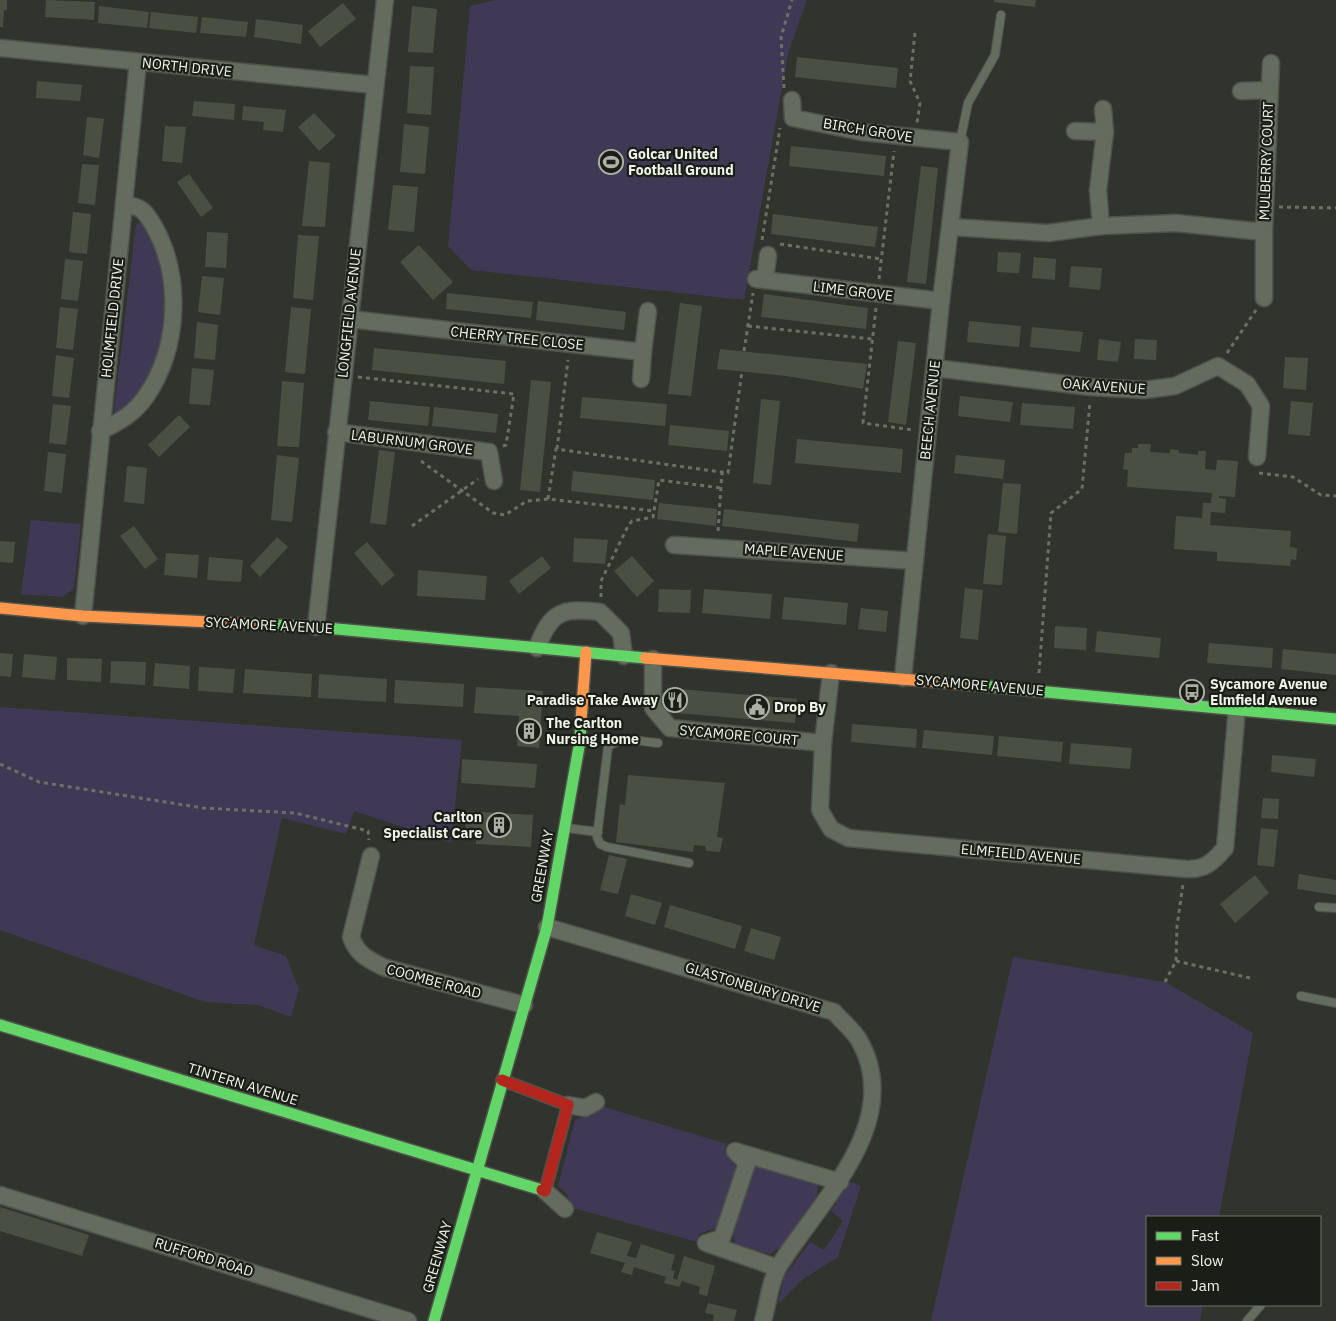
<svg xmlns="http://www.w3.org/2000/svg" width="1336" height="1321" font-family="'IBM Plex Sans',sans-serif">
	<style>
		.green { fill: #403956 }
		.building { fill: #495043 }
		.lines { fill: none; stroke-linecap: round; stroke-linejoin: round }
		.lane-casing { stroke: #4f524b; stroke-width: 10 }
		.street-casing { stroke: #4f524b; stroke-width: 19 }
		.fast-casing { stroke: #4f524b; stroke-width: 14 }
		.slow-casing { stroke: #4f524b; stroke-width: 14 }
		.jam-casing { stroke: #4f524b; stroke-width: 14 }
		.path { stroke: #6b7066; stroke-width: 3; stroke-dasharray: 4 4; stroke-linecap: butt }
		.lane { stroke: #646b5f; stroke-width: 8 }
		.street { stroke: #646b5f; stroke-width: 16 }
		.fast { stroke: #63d668; stroke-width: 11 }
		.slow { stroke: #ff974d; stroke-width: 11 }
		.jam { stroke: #b3261e; stroke-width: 11 }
		.labels { text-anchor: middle; stroke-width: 4.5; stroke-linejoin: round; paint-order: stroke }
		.street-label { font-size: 14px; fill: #eff4ea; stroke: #1a1e17 }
		.poi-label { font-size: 14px; font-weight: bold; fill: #eff4ea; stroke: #1a1e17; text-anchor: start }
	</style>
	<rect width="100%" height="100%" fill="#30342c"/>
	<g class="green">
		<path d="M496 0H807L788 54 744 300 471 270 448 246 470 6Z"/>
		<path d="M143 222 161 250 168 308 158 361 142 392 120 415 114 411 136 224Z"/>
		<path d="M31 520 81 524 74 588 63 597 21 594Z"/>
		<path d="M0 707 462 740 451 843 354 811 346 834 282 818 254 945 286 956 299 989 291 1017 258 1005 205 1002 0 930Z"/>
		<path d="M1013 957 1165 982 1253 1033 1219 1217H1147V1305H1203L1200 1321H931Z"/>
		<path d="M594 1104 727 1144 725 1153 735 1162 736 1173 716 1228 699 1234 697 1242 566 1206 568 1195 558 1186 575 1120 590 1114Z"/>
		<path d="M760 1164 815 1179 818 1185 816 1200 781 1247 770 1254 735 1244 732 1230 751 1170Z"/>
		<path d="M850 1182 861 1186 838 1257 803 1279 778 1304 784 1277 810 1242 824 1250 843 1221 831 1211Z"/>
	</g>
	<g class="building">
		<path d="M0 0H7V10H4L3 27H0Z"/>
		<path d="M46 0 95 2 94 20 45 17Z"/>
		<path d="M994 0H1036L1035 7 994 2Z"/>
		<path d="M343 3 356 19 320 47 308 31Z"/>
		<path d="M99 6 149 12 147 28 98 23Z"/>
		<path d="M412 6 437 9 433 53 408 52Z"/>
		<path d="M151 12 198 17 196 33 149 28Z"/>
		<path d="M202 17 248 22 246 37 200 33Z"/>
		<path d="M256 19 303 25 301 44 254 37Z"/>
		<path d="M797 57 898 68 896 88 795 77Z"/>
		<path d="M410 66 434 67 431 115 407 113Z"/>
		<path d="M37 81 82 85 80 101 36 98Z"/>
		<path d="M194 101 235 104 234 120 192 116Z"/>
		<path d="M243 106 286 110 283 132 263 130 264 122 242 120Z"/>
		<path d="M314 113 336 136 319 151 298 127Z"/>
		<path d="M87 117 104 119 99 158 83 155Z"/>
		<path d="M404 124 429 127 425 174 400 172Z"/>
		<path d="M165 126 186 127 182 163 162 161Z"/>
		<path d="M791 146 886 156 884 176 789 166Z"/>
		<path d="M309 161 330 163 325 227 302 226Z"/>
		<path d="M82 164 99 165 95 205 78 203Z"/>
		<path d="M921 166 938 168 926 284 907 282Z"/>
		<path d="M189 174 213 208 201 217 177 182Z"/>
		<path d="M393 185 418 187 414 232 388 230Z"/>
		<path d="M73 212 91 214 87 254 69 252Z"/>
		<path d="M773 214 878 227 875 247 771 234Z"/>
		<path d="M207 232 228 233 226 268 205 267Z"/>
		<path d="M298 235 319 236 313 300 293 298Z"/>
		<path d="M419 245 453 282 433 300 400 262Z"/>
		<path d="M998 252 1021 253 1019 273 997 272Z"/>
		<path d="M1034 257 1056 259 1055 280 1032 278Z"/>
		<path d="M65 259 83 261 78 301 61 299Z"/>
		<path d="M1071 266 1102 268 1100 290 1069 287Z"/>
		<path d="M202 276 224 278 220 315 198 312Z"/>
		<path d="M447 293 533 302 531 318 446 309Z"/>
		<path d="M764 294 868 308 866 329 761 317Z"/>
		<path d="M538 301 626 312 624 330 536 320Z"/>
		<path d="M680 303 702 306 691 396 668 394Z"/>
		<path d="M60 307 78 309 73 350 56 348Z"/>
		<path d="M291 307 311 309 305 374 285 372Z"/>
		<path d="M969 321 1021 326 1019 347 967 342Z"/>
		<path d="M197 322 218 325 215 360 194 358Z"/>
		<path d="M1032 327 1083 332 1080 352 1030 347Z"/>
		<path d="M1099 339 1121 342 1118 362 1097 360Z"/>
		<path d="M1135 339 1157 340 1156 360 1134 359Z"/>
		<path d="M898 341 916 343 906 425 888 422Z"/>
		<path d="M374 348 506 361 504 384 372 370Z"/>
		<path d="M720 349 867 364 863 389 786 376 717 369Z"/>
		<path d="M56 355 74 358 69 398 52 396Z"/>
		<path d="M1285 357 1308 358 1306 390 1283 388Z"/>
		<path d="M192 368 214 370 210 405 189 404Z"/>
		<path d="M531 380 551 382 540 492 520 490Z"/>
		<path d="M282 381 304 383 299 447 277 446Z"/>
		<path d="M960 396 1013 402 1010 422 958 416Z"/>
		<path d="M582 397 667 404 665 426 580 418Z"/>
		<path d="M761 399 780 401 771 485 753 483Z"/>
		<path d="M370 401 430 407 428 426 368 420Z"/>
		<path d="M1291 401 1313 403 1310 436 1288 434Z"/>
		<path d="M1022 403 1075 407 1073 429 1020 425Z"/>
		<path d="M53 404 71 406 66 445 49 443Z"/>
		<path d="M434 407 498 414 496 433 432 426Z"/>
		<path d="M179 415 190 427 159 457 148 445Z"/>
		<path d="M670 425 729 431 727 451 668 445Z"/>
		<path d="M797 439 903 449 901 473 795 463Z"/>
		<path d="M1138 444H1151L1150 452 1170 453V449L1179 450V453L1198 455V451H1206L1205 469 1216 470 1217 460 1238 461 1235 497 1219 496V498L1226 499 1225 513 1211 512 1210 525 1291 531 1290 547 1297 548 1296 560 1291 559 1290 566 1217 561V552L1174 549 1176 516 1202 518 1203 503H1211L1212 493 1127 487 1128 470 1123 469 1125 453H1132V448H1138Z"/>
		<path d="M379 450 395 452 386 525 370 523Z"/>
		<path d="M48 452 66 454 62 493 44 491Z"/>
		<path d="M277 455 299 458 292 522 271 520Z"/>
		<path d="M956 455 1005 460 1003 479 954 473Z"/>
		<path d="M127 466 147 468 144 504 124 502Z"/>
		<path d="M573 471 655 480 653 500 571 491Z"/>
		<path d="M1003 483 1021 484 1017 534 998 532Z"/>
		<path d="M659 503 717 509 716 526 657 519Z"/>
		<path d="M724 509 859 524 857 542 722 526Z"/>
		<path d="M134 526 158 559 145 569 120 536Z"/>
		<path d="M988 534 1006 536 1002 585 983 584Z"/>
		<path d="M277 537 288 547 260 577 250 566Z"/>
		<path d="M574 538 608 540 605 564 573 562Z"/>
		<path d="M0 541 15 542 13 563 0 562Z"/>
		<path d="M367 542 395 575 382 586 354 553Z"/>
		<path d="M166 553 199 555 197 578 164 575Z"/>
		<path d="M542 556 551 568 519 594 509 581Z"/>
		<path d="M632 556 654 581 637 597 614 571Z"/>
		<path d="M209 557 243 560 241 582 207 580Z"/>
		<path d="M418 570 487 576 485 600 417 596Z"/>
		<path d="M965 588 983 590 978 640 960 638Z"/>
		<path d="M659 589 691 590 690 613 658 612Z"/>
		<path d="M704 589 772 594 770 619 702 613Z"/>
		<path d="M784 597 848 603 846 625 782 619Z"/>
		<path d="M861 608 888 611 886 632 858 629Z"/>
		<path d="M1055 626 1087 628 1086 650 1054 648Z"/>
		<path d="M1097 631 1161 638 1159 658 1095 652Z"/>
		<path d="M1209 643 1273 648 1272 668 1207 663Z"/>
		<path d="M1283 649 1336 654V675L1281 669Z"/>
		<path d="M0 653 13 654 11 677 0 676Z"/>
		<path d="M24 654 57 657 55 680 22 677Z"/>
		<path d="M67 658 102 659 101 682 67 680Z"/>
		<path d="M111 661 146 662 145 685 110 683Z"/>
		<path d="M155 663 190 666 189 689 153 686Z"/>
		<path d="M199 667 235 669 233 693 198 691Z"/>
		<path d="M245 669 312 674 311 697 243 693Z"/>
		<path d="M319 674 387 679 386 702 318 698Z"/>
		<path d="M395 680 464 684 463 707 394 703Z"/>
		<path d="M476 687 543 691 539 748 517 746 519 716 474 713Z"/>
		<path d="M667 688 797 699 795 723 665 712Z"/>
		<path d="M852 724 917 729 916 748 851 742Z"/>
		<path d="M924 730 994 736 992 755 922 748Z"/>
		<path d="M999 736 1063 742 1061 762 997 756Z"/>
		<path d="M1071 743 1132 748 1130 769 1069 764Z"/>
		<path d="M1272 755 1316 759 1314 777 1271 772Z"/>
		<path d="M462 759 537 764 535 788 461 783Z"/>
		<path d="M628 775 725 783 717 837 723 838 720 852 706 851 705 846 694 845 693 852 616 842 620 804 625 805Z"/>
		<path d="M1263 798 1279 799 1278 819 1261 818Z"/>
		<path d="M467 811 533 815 531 847 476 844V835H465Z"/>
		<path d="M1261 828 1278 830 1274 867 1257 865Z"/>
		<path d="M609 855 627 859 618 894 600 890Z"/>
		<path d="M1299 874 1336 880V895L1297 889Z"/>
		<path d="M1255 875 1269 893 1235 923 1220 904Z"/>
		<path d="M631 894 662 903 655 925 625 916Z"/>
		<path d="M670 905 742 926 735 949 664 927Z"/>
		<path d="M751 928 781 937 774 960 744 951Z"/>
		<path d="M0 1207 89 1235 82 1256 0 1231Z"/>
		<path d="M597 1232 632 1242 627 1256 636 1258 641 1244 675 1255 671 1270 675 1271 673 1278 677 1280 684 1256 715 1266 707 1296 699 1294 700 1287 682 1281 679 1287 664 1283 666 1277 634 1267 632 1275 621 1272 625 1263 590 1253Z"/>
		<path d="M708 1303 737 1310 734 1321H713L714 1315 705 1313Z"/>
	</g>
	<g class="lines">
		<defs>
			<g id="lane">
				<path d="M960 142 968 103 995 55 1001 15"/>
				<path d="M658 743C642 742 621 735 608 747L597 837 600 844 607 847 689 863"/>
				<path d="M567 828 598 832"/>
				<path d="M1319 907 1336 908"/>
				<path d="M1301 996 1336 1003"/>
				<path d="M1247 1321 1261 1305"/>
			</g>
			<g id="street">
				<path d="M0 48 374 85"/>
				<path d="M1241 91 1269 90"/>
				<path d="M792 100 793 118 862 132 960 142 941 301 903 678"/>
				<path d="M1075 131 1105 132"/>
				<path d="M1101 226 1098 190 1105 132 1103 109"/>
				<path d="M951 227 1048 233 1101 226 1176 223 1264 232 1271 63"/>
				<path d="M756 279 941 301"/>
				<path d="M765 280 768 255"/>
				<path d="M1264 298V232"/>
				<path d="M349 319 643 352 648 311"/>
				<path d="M935 368 1091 387 1144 390 1175 386 1218 366 1247 384 1261 406 1257 457"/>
				<path d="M641 379 643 352"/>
				<path d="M100 431C120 422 135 413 147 395 179 347 182 278 155 228 147 214 142 205 124 205"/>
				<path d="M336 432 489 452 494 481"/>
				<path d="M674 545 915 561"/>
				<path d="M83 616 138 62"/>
				<path d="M316 627 385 0"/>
				<path d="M537 648C551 610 563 608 600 612L621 633 624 656"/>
				<path d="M653 659V708L670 728 823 743"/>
				<path d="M831 673 823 743 820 810 831 829 848 838 1186 869C1205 870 1213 862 1225 848L1237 708"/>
				<path d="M371 856 351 937C357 954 367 959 383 967L524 1005"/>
				<path d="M547 927 834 1012C842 1021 853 1030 859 1040 906 1122 819 1202 779 1266 770 1281 768 1304 763 1321"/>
				<path d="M568 1105 585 1108 596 1102"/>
				<path d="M545 1191 565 1209"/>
				<path d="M0 1195 408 1321"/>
				<path d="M778 1268 706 1243 722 1238 747 1163 735 1151 840 1182"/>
			</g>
			<g id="fast">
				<path d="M254 624 316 627 645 658"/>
				<path d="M961 684 1336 719"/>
				<path d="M0 1025 542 1190"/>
				<path d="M434 1321 547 927 580 741 581 721"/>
			</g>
			<g id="slow">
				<path d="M0 608 83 616 254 624"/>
				<path d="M645 658 961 684"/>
				<path d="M581 721 586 652"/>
			</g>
			<path id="jam" d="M502 1080 568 1105 545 1191 542 1190"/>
		</defs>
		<use href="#lane" class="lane-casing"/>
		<use href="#street" class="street-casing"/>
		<use href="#fast" class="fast-casing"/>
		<use href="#slow" class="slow-casing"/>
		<use href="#jam" class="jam-casing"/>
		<g class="path">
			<path d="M915 33 910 81 920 103 917 123"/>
			<path d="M784 88 781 37 792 0"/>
			<path d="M1279 207 1336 208"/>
			<path d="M762 240 780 128"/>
			<path d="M780 244 881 259"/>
			<path d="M879 279 894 151"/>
			<path d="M876 308 863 423 913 430"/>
			<path d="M748 326 872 339"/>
			<path d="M744 351 753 293"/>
			<path d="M1227 353 1256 310"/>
			<path d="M358 377 514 394 506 445 503 446"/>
			<path d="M557 449 568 360"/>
			<path d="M421 461 493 513 505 515 527 501 548 499 654 511"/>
			<path d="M1259 473 1293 477 1321 495 1336 496"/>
			<path d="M548 499 556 449 728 473 742 371"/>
			<path d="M412 526 478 479"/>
			<path d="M718 531 722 472"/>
			<path d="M601 597V581L628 526 632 521 653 517 659 480 721 488"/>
			<path d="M1039 673 1051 513 1082 489 1090 402"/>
			<path d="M0 764 39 782 203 808 295 813 368 831 369 840"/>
			<path d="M1176 961 1250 978"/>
			<path d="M1165 982 1176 961 1177 926 1183 884"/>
		</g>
		<use href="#lane" class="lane"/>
		<use href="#street" class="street"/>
		<use href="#fast" class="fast"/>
		<use href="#slow" class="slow"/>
		<use href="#jam" class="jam"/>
	</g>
	<defs>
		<symbol id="stadium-ring" viewBox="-11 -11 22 22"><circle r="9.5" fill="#1a1e17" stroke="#acb1a8" stroke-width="1.5"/><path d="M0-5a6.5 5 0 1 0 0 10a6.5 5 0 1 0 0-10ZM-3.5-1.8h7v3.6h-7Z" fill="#acb1a8"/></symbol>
		<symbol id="bus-ring" viewBox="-11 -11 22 22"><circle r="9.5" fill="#1a1e17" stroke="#acb1a8" stroke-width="1.5"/><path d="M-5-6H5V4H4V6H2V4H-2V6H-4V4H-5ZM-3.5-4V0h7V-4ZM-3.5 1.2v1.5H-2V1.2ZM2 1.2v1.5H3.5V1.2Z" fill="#acb1a8"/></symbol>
		<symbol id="restaurant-ring" viewBox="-11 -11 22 22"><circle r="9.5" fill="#1a1e17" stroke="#acb1a8" stroke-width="1.5"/><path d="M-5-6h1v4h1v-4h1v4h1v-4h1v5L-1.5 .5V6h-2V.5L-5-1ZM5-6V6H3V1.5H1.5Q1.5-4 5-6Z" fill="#acb1a8"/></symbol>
		<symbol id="civic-ring" viewBox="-11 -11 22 22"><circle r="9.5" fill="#1a1e17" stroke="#acb1a8" stroke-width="1.5"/><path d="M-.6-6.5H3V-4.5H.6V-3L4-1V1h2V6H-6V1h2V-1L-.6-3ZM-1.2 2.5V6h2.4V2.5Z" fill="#acb1a8"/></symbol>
		<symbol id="building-ring" viewBox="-11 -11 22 22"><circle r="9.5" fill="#1a1e17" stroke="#acb1a8" stroke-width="1.5"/><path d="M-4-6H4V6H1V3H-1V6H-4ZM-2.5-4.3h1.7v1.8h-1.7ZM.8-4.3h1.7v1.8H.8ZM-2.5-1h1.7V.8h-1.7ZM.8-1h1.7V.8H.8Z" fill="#acb1a8"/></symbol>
	</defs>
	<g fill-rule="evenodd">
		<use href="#stadium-ring" x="597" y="148" width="28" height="28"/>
		<use href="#bus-ring" x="1178" y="678" width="28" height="28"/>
		<use href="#restaurant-ring" x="661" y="686" width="28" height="28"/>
		<use href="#civic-ring" x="743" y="693" width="28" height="28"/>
		<use href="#building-ring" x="515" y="717" width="28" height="28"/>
		<use href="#building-ring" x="485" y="811" width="28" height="28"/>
	</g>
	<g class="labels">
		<g class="street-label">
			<text transform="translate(187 67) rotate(6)" y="5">NORTH DRIVE</text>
			<text transform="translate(868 130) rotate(9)" y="5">BIRCH GROVE</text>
			<text transform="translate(1266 161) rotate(-88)" y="5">MULBERRY COURT</text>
			<text transform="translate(853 291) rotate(7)" y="5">LIME GROVE</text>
			<text transform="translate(349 313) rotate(-84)" y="5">LONGFIELD AVENUE</text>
			<text transform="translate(112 318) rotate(-84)" y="5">HOLMFIELD DRIVE</text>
			<text transform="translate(517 338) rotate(6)" y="5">CHERRY TREE CLOSE</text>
			<text transform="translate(1104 386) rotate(4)" y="5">OAK AVENUE</text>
			<text transform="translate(930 410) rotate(-84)" y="5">BEECH AVENUE</text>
			<text transform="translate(412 442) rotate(7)" y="5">LABURNUM GROVE</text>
			<text transform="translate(794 552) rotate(4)" y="5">MAPLE AVENUE</text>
			<text transform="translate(269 625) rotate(3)" y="5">SYCAMORE AVENUE</text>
			<text transform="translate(980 685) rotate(5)" y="5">SYCAMORE AVENUE</text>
			<text transform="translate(739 735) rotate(5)" y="5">SYCAMORE COURT</text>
			<text transform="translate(1021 854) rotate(5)" y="5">ELMFIELD AVENUE</text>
			<text transform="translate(542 866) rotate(-80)" y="5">GREENWAY</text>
			<text transform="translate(434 981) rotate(15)" y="5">COOMBE ROAD</text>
			<text transform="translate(753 987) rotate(17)" y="5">GLASTONBURY DRIVE</text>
			<text transform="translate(243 1084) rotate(17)" y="5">TINTERN AVENUE</text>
			<text transform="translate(204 1257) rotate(17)" y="5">RUFFORD ROAD</text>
			<text transform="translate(437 1257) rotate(-74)" y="5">GREENWAY</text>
		</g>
		<g class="poi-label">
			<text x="628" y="159">Golcar United<tspan x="628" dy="16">Football Ground</tspan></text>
			<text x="1210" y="689">Sycamore Avenue<tspan x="1210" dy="16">Elmfield Avenue</tspan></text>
			<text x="658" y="705" text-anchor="end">Paradise Take Away</text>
			<text x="774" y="712">Drop By</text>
			<text x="546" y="728">The Carlton<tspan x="546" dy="16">Nursing Home</tspan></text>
			<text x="482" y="822" text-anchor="end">Carlton<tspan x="482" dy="16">Specialist Care</tspan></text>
		</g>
	</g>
	<rect x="1146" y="1216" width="175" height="90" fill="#1a1e17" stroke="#6f746b"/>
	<rect x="1156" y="1232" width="25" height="8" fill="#63d668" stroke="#6f746b"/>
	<text x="1191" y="1241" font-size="15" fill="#eff4ea">Fast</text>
	<rect x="1156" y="1257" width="25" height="8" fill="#ff974d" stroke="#6f746b"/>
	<text x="1191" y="1266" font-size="15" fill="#eff4ea">Slow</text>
	<rect x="1156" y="1282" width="25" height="8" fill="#b3261e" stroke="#6f746b"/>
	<text x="1191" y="1291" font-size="15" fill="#eff4ea">Jam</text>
</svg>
